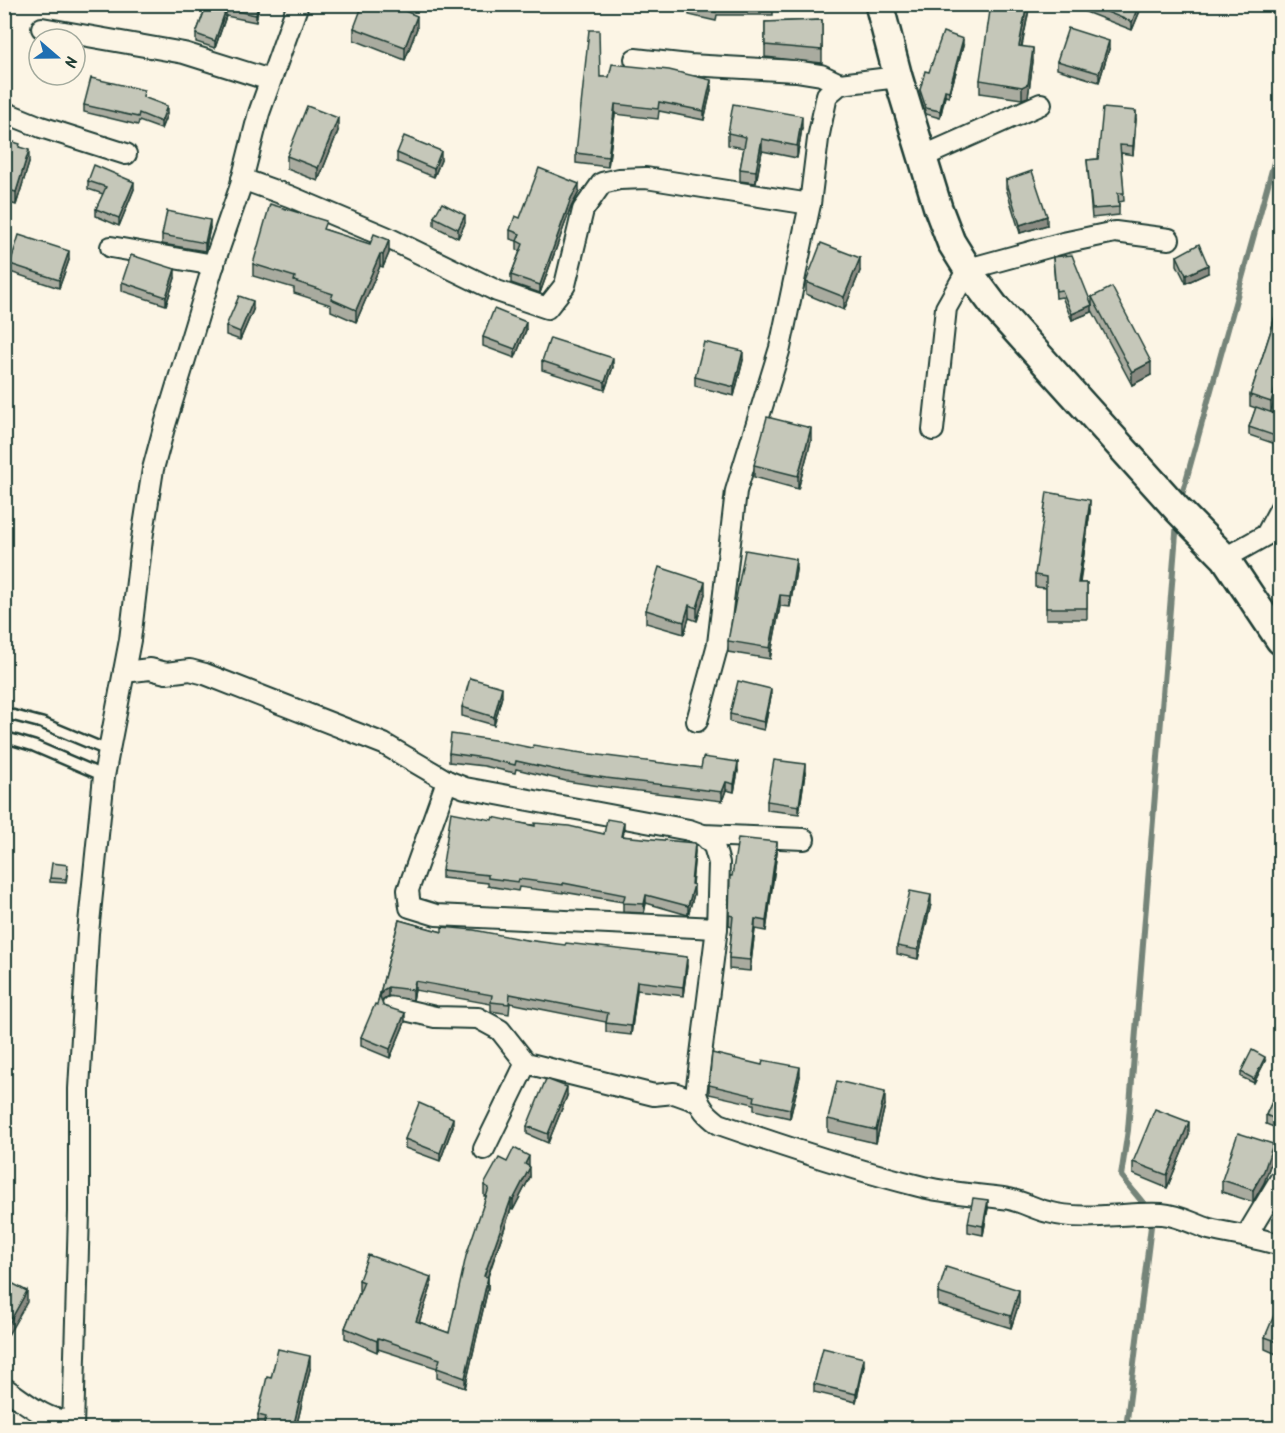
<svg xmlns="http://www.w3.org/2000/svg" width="1285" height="1433" font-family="Kalam,sans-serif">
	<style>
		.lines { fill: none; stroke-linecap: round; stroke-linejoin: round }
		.stream { stroke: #758479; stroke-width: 6 }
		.lane-casing { stroke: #1f3d34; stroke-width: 14 }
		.street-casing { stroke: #1f3d34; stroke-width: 24 }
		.secondary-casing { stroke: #1f3d34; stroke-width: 32 }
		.lane { stroke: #fcf5e5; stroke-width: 9 }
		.street { stroke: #fcf5e5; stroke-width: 20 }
		.secondary { stroke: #fcf5e5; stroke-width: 27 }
		.wall { fill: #a9ab9f; stroke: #1f3d34; stroke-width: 1.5 }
		.shaded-wall { fill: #8a8b82; stroke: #1f3d34; stroke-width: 1.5 }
		.building { fill: #c5c7b9; stroke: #1f3d34; stroke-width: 1.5 }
	</style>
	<rect width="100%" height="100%" fill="#fcf5e5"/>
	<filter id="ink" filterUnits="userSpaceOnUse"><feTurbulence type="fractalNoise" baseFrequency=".0167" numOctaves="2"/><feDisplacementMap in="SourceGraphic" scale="12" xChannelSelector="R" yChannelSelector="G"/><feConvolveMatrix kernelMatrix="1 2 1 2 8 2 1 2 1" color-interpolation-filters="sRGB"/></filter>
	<g filter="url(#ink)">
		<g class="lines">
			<g class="stream">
				<path d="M1180 502 1280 141"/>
				<path d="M1148 1209 1121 1176 1128 1130 1177 521"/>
				<path d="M1126 1428 1152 1218"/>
			</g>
			<defs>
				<g id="lane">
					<path d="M4 713 42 723 109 751"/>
					<path d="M4 737 34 746 104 776"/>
				</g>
				<g id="street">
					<path d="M42 28 184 53 270 80"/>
					<path d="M635 59 689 65 796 71 821 75 840 84"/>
					<path d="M4 112 41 127 126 154"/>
					<path d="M922 157 1041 104"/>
					<path d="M242 179 289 196 386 237 497 291 547 308 565 285 583 210 602 183 619 179 646 178 810 204"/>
					<path d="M111 247 214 265"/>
					<path d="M933 430 946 308 968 269 1063 243 1115 232 1169 239"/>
					<path d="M1225 558 1266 535 1280 509"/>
					<path d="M124 672 150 669 166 673 190 670 205 674 384 744 447 781 465 788 689 830 703 835 804 839"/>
					<path d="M697 721 718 644 736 491 780 348 810 204 818 139 827 95 840 84 898 77"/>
					<path d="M447 781 408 890 410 907 436 915 717 928"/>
					<path d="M703 835 714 846 719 863 717 928 696 1094C700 1108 707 1115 719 1124 785 1147 851 1169 919 1186 949 1194 979 1194 1009 1199 1023 1202 1035 1209 1048 1212 1085 1222 1125 1212 1162 1214 1178 1215 1194 1224 1209 1229 1233 1235 1257 1237 1280 1245"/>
					<path d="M392 1007 435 1017 478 1018 500 1030 526 1063 654 1095 674 1093 699 1102"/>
					<path d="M484 1149 526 1063"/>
					<path d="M1247 1235 1280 1180"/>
					<path d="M4 1388C22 1399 45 1421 66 1420L73 1425"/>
					<path d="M73 1428 79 1212V1089L88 933 104 776 130 640 142 539 153 469 164 428 215 260 240 188 259 113 298 4"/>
				</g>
				<path id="secondary" d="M879 4 898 77 938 208 951 242 974 279 995 307 1178 510 1225 558 1280 640"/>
			</defs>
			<use href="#lane" class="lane-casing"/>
			<use href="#street" class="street-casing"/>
			<use href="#secondary" class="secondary-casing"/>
			<use href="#lane" class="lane"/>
			<use href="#street" class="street"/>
			<use href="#secondary" class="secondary"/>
		</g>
		<g class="wall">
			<path d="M207 4H259L256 22 226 16 215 48 196 42V34Z"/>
			<path d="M773 4V15H717L716 21 689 15V7Z"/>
			<path d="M1030 4 1022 46 1033 61 1028 97 1022 99 980 93V80Z"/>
			<path d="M1065 4H1142V6L1132 30Z"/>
			<path d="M822 20V63L765 57V22Z"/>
			<path d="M354 28H417L405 60 354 40Z"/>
			<path d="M963 46 949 97 945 96 940 118 926 114 920 96V90L929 72Z"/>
			<path d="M1109 49 1099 82 1057 69V61Z"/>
			<path d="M600 77 711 90 704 120 659 111 658 119 615 114 608 167 576 163V153Z"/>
			<path d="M144 97 167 114 161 129 139 121 138 125 84 112V105Z"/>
			<path d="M1136 120 1133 155 1121 153 1124 201 1119 202V215L1092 218 1087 160 1098 159Z"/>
			<path d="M802 128 797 158 762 151 756 183 740 181V169L744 148 728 145V133Z"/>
			<path d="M338 131 318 181 287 169V156Z"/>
			<path d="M4 139 29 163 16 205 4 201Z"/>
			<path d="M397 153 441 160 434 177 397 162Z"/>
			<path d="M1006 180 1047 225 1020 233 1006 188Z"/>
			<path d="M88 181 134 189 119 226 96 216V209L103 194 88 189Z"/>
			<path d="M579 192 571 207 540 293 511 283V275L520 251 517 250V241L510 239V230L520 218Z"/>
			<path d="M434 217 465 223 458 238 434 226Z"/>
			<path d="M210 228 205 251 162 244V235Z"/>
			<path d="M326 230 389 253 383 267 380 266 356 322 331 311V305L294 293V288L253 276V264Z"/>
			<path d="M1177 256 1208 273 1186 283 1177 265Z"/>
			<path d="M1053 257 1092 305V297L1151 375 1132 385 1092 310V312L1072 320 1062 297 1056 298Z"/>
			<path d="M69 260 59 288 10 272V264Z"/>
			<path d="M860 271 844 310 806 294V282Z"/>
			<path d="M175 278 166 305 122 291V282Z"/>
			<path d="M1281 296V381L1271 412 1281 416V446L1249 435V427L1256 408 1250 406V395L1273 324Z"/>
			<path d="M253 310 240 340 226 335V326Z"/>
			<path d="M526 330 515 358 483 346V337Z"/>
			<path d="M743 360 734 396 695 386V377Z"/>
			<path d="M542 361 613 367 605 390 542 370Z"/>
			<path d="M811 441 798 489 754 477V465Z"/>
			<path d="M1090 511 1080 583H1087V619H1046V588L1035 587V575Z"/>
			<path d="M796 570 790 607 780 606 770 659 728 652V641Z"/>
			<path d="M705 594 697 621 689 618 684 634 646 623V610Z"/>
			<path d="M502 696 494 725 462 716V707Z"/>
			<path d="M771 697 764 730 730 722V714Z"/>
			<path d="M532 748 701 768 738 771 734 792 726 790 722 801 606 787 566 781 516 769 515 773 484 766 449 762V753Z"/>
			<path d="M805 773 799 814 767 810V801Z"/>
			<path d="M492 820 604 834 624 830 623 836 695 851 692 885 694 894 688 915 646 903 644 913 623 912V902L563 892V893L519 887 518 891 488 886V883L442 878V870Z"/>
			<path d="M777 852 766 931 755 929 750 971 729 969V958L732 926 729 925 730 876H732Z"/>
			<path d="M68 869 66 883 50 882V878Z"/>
			<path d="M931 904 918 959 897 954V946Z"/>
			<path d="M399 920 442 932 526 940 687 966 683 996 637 990 631 1035 606 1032V1022L510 1003 509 1014 491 1011V1004L415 990 413 1000 388 996 383 999 382 1001 383 1006 405 1022 390 1058 361 1046V1037L377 1005Z"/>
			<path d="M1265 1061 1254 1083 1241 1077V1072Z"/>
			<path d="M800 1076 790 1118 754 1110V1104L709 1094V1085Z"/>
			<path d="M1281 1082V1130L1266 1124V1115Z"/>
			<path d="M567 1096 548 1143 527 1134V1126Z"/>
			<path d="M885 1105 876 1143 828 1132V1119Z"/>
			<path d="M453 1126 440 1161 405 1148V1139Z"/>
			<path d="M1189 1135 1167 1188 1133 1174V1162Z"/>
			<path d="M1273 1157 1264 1183 1253 1202 1222 1192V1180Z"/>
			<path d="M507 1162 529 1166 530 1177 513 1210 511 1209 488 1277V1288L465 1388 437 1378V1368L378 1349 377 1352 345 1338V1328L360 1291H359V1280L431 1287 419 1322 449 1333 486 1196H484V1185Z"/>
			<path d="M988 1208 983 1235 968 1232V1223Z"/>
			<path d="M938 1293 1019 1303 1011 1328 938 1305Z"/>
			<path d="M1281 1304V1356L1265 1349V1337Z"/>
			<path d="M864 1366 856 1402 814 1392V1384Z"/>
			<path d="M310 1369 296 1428H258V1415L271 1378Z"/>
		</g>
		<g class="shaded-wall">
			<path d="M258 4H259L256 22V15Z"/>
			<path d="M1027 4H1030L1019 59V46Z"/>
			<path d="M1139 4H1142V6L1132 30V22Z"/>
			<path d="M226 9V16L215 48V41Z"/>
			<path d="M417 16V28L405 60V47Z"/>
			<path d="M963 39V46L949 97V91Z"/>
			<path d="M1109 41V49L1099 82V73Z"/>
			<path d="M1033 48V61L1028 97 1022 99V87Z"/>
			<path d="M711 80V90L704 120V111Z"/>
			<path d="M945 90V96L940 118V111Z"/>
			<path d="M615 104V114L608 167V157Z"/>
			<path d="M167 106V114L161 129V122Z"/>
			<path d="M1136 111V120L1133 155V146Z"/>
			<path d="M802 116V128L797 158V146Z"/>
			<path d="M338 118V131L318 181V168Z"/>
			<path d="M762 139V151L756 183V171Z"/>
			<path d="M29 150V163L16 205V192Z"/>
			<path d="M441 151V160L434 177V169Z"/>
			<path d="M134 182V189L119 226V218Z"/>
			<path d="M579 184V192L571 207 540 293V285L571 198Z"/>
			<path d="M465 215V223L458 238V229Z"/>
			<path d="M1047 216V225L1020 233V225Z"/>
			<path d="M210 220V228L205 251V243Z"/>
			<path d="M389 240V253L383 267V255Z"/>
			<path d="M69 251V260L59 288V280Z"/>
			<path d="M380 254V266L356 322V310Z"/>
			<path d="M860 258V271L844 310V297Z"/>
			<path d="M1208 265V273L1186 283V275Z"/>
			<path d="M175 269V278L166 305V297Z"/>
			<path d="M253 301V310L240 340V332Z"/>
			<path d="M1092 305V312L1072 320V314Z"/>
			<path d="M526 322V330L515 358V349Z"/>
			<path d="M743 351V360L734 396V387Z"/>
			<path d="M613 358V367L605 390V382Z"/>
			<path d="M1151 362V375L1132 385V372Z"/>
			<path d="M1281 370V381L1271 412V402Z"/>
			<path d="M811 428V441L798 489V476Z"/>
			<path d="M1090 500V511L1078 594V583Z"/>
			<path d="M796 559V570L790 607V596Z"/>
			<path d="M705 582V594L697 621V608Z"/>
			<path d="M780 595V606L770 659V648Z"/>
			<path d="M689 605V618L684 634V622Z"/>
			<path d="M502 687V696L494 725V717Z"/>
			<path d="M771 689V697L764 730V722Z"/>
			<path d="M738 762V771L734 792V784Z"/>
			<path d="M805 764V773L799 814V806Z"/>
			<path d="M726 782V790L722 801V792Z"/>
			<path d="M624 822V830L621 844V836Z"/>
			<path d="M777 842V852L766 931V921Z"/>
			<path d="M695 843V851L691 893V884Z"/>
			<path d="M694 885V894L688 915V906Z"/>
			<path d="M646 895V903L644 913V904Z"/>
			<path d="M931 895V904L918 959V950Z"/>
			<path d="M755 919V929L750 971V960Z"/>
			<path d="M687 957V966L683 996V987Z"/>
			<path d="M415 981V990L413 1000V990Z"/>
			<path d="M637 981V990L631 1035V1026Z"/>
			<path d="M388 987V996L383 999 380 1005V996L383 990Z"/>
			<path d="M405 1013V1022L390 1058V1049Z"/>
			<path d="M1265 1057V1061L1254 1083V1079Z"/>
			<path d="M800 1067V1076L790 1118V1109Z"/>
			<path d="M567 1087V1096L548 1143V1134Z"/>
			<path d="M885 1092V1105L876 1143V1130Z"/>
			<path d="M453 1118V1126L440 1161V1153Z"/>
			<path d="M1189 1122V1135L1167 1188V1175Z"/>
			<path d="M1273 1144V1157L1264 1183 1253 1202V1190Z"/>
			<path d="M529 1156V1166L525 1174V1164Z"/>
			<path d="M530 1167V1177L513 1210V1200Z"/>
			<path d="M511 1199V1209L484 1287V1276Z"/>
			<path d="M988 1200V1208L983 1235V1226Z"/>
			<path d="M431 1277V1287L416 1332V1321Z"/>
			<path d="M488 1277V1288L465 1388V1378Z"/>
			<path d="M1019 1290V1303L1011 1328V1316Z"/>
			<path d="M27 1291V1302L4 1342V1332Z"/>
			<path d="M378 1338V1349L377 1352V1341Z"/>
			<path d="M310 1356V1369L296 1428H293Z"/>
			<path d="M864 1358V1366L856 1402V1394Z"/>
		</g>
		<g class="building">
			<path d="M207 4H258L256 15 226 9 215 41 196 34Z"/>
			<path d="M363 4H388L417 16 405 47 354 28Z"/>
			<path d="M689 4H773V6H717L716 12 689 7Z"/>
			<path d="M991 4H1027L1019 46 1033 48 1028 84 1022 87 980 80Z"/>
			<path d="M1087 4H1139L1132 22Z"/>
			<path d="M822 20V50L765 45V22Z"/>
			<path d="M1068 28 1109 41 1099 73 1057 61Z"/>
			<path d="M589 30H599L600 77H609L612 64 669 70 711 80 704 111 659 102 658 109 615 104 608 157 576 153Z"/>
			<path d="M943 32 963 39 949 91 945 90 940 111 926 108 920 90 925 71 929 72Z"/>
			<path d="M91 78 144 90 143 97 167 106 161 122 139 113 138 117 84 105Z"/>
			<path d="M733 104 802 116 797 146 762 139 756 171 740 169 746 137 728 133Z"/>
			<path d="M307 106 338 118 318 168 287 156Z"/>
			<path d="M1103 108 1136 111 1133 146 1120 145 1124 193H1118L1119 207 1092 209 1087 160 1098 159Z"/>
			<path d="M404 136 441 151 434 169 397 153Z"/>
			<path d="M4 139 20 144 19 147 29 150 16 192 4 189Z"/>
			<path d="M94 165 134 182 119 218 96 209 106 187 88 181Z"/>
			<path d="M539 168 579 184 571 198 540 285 511 275 523 244 517 241 520 234 510 230 515 216 520 218Z"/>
			<path d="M1032 171 1047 216 1020 225 1006 180Z"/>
			<path d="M442 203 465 215 458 229 434 217Z"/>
			<path d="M270 204 326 221 323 229 370 244 374 234 389 240 383 255 380 254 356 310 331 299 333 294 294 281 295 277 253 264Z"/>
			<path d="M167 211 210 220 205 243 162 235Z"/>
			<path d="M19 235 69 251 59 280 10 264Z"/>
			<path d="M821 243 860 258 844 297 806 282Z"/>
			<path d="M1199 244 1208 265 1186 275 1177 256Z"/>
			<path d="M131 255 175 269 166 297 122 282Z"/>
			<path d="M1072 255 1092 305 1072 314 1062 290 1056 291 1053 257Z"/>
			<path d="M1112 287 1151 362 1132 372 1092 297Z"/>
			<path d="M239 296 253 301 240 332 226 326Z"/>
			<path d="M1279 296H1281V370L1271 402 1250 395 1273 324Z"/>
			<path d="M494 309 526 322 515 349 483 337Z"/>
			<path d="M550 338 613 358 605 382 542 361Z"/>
			<path d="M704 342 743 351 734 387 695 377Z"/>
			<path d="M1256 407 1281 416V438L1249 427Z"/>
			<path d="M767 417 811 428 798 476 754 465Z"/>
			<path d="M1047 492 1090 500 1078 583H1087V608H1046V577L1035 575Z"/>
			<path d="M745 550 796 559 790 596 780 595 770 648 728 641Z"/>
			<path d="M659 567 705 582 697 608 689 605 684 622 646 610Z"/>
			<path d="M470 678 502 687 494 717 462 707Z"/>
			<path d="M738 681 771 689 764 722 730 714Z"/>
			<path d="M451 734 494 740 532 748 533 745 575 752 701 768 703 757 738 762 734 784 726 782 722 792 606 778 566 772 516 761 515 765 484 758 449 753Z"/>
			<path d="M774 760 805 764 799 806 767 801Z"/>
			<path d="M451 812 492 820 493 817 535 826V823L569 826 604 834 607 819 624 822 621 836 695 843 691 884 694 885 688 906 646 895 644 904 623 903 625 895 563 883V885L519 879 518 882 488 878V875L442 870Z"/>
			<path d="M738 838 777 842 766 921 755 919 750 960 729 958 733 916 729 915 730 876H732Z"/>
			<path d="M52 863 68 865 66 879 50 878Z"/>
			<path d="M910 891 931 895 918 950 897 946Z"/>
			<path d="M399 920 442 932V927L474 930 526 940 565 945 566 943 687 957 683 987 637 981 631 1026 606 1023 608 1013 510 994 509 1004 491 1002 492 995 415 981 413 990 388 987 383 990 380 996 383 1006 405 1013 390 1049 361 1037 375 1004 377 1005Z"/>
			<path d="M1252 1050 1265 1057 1254 1079 1241 1072Z"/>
			<path d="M712 1053 762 1065 763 1060 800 1067 790 1109 754 1101 755 1096 709 1085Z"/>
			<path d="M546 1079 567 1087 548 1134 527 1126Z"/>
			<path d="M837 1081 885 1092 876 1130 828 1119Z"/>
			<path d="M1281 1082V1122L1266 1115Z"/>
			<path d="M419 1103 453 1118 440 1153 405 1139Z"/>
			<path d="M1155 1109 1189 1122 1167 1175 1133 1162Z"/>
			<path d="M1238 1133 1273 1144 1264 1171 1253 1190 1222 1180Z"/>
			<path d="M514 1148 529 1156 525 1164 530 1167 513 1200 511 1199 484 1276 488 1277 465 1378 437 1368 440 1359 378 1338 377 1341 345 1328 364 1282 359 1280 368 1255 431 1277 416 1321 449 1333 466 1256 489 1188 484 1185 499 1158 507 1162Z"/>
			<path d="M973 1198 988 1200 983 1226 968 1223Z"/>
			<path d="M946 1267 1019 1290 1011 1316 938 1293Z"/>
			<path d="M4 1279 27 1291 4 1332Z"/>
			<path d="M1279 1303 1281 1304V1343L1265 1337Z"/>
			<path d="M823 1348 864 1358 856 1394 814 1384Z"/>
			<path d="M278 1349 310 1356 293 1428H263L266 1417 258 1415 267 1377 271 1378Z"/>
		</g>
	</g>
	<rect width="1285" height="1433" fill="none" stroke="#fcf5e5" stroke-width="24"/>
	<rect x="12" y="12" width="1261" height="1409" fill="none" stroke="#1f3d34" stroke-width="2" filter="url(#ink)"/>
	<g transform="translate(57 57) rotate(110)"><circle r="28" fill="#fcf5e5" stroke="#a4ab9e" stroke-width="1.5"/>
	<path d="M0-4.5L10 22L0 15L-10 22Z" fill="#1f6fb2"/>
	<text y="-9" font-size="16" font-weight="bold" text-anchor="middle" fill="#1f3d34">N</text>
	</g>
</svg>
